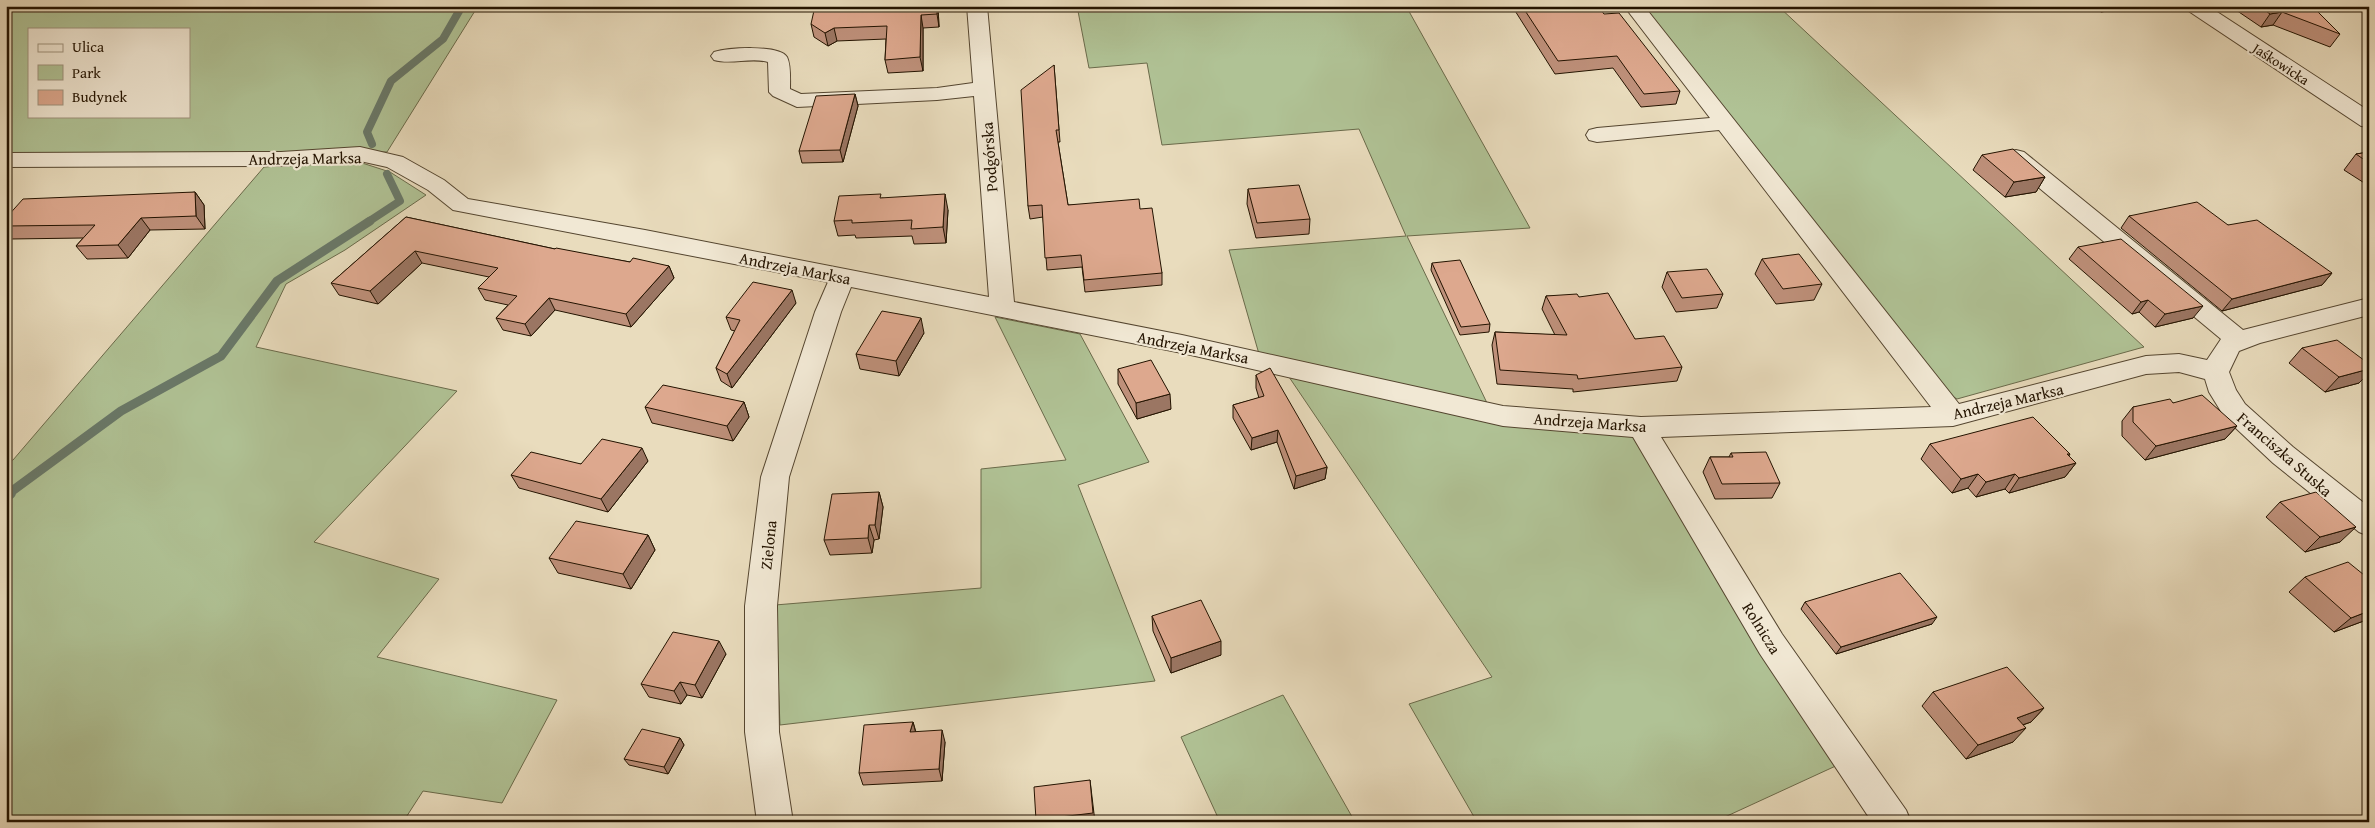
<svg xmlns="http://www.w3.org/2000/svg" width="2375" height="828" font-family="'Gentium Book Plus',serif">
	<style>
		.green { fill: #b0c295; stroke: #6a6a4a; fill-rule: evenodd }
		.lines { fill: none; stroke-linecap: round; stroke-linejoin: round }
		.stream-far2 { stroke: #697868; stroke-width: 8 }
		.stream-far1 { stroke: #697868; stroke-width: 9 }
		.stream { stroke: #697868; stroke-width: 12 }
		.minor-casing { stroke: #54452f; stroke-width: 2 }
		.minor { fill: #f1e8d4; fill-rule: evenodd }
		.wall { fill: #be907a; stroke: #231300 }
		.shaded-wall { fill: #9b7663; stroke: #231300 }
		.building { fill: #dda88e; stroke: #231300 }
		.labels { text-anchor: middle; stroke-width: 4.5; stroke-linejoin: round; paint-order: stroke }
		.far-street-label { font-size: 14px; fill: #231300; stroke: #f1e8d4 }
		.street-label { font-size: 16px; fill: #231300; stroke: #f1e8d4 }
	</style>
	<rect width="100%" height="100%" fill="#e9dcbd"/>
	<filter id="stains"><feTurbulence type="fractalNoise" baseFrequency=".004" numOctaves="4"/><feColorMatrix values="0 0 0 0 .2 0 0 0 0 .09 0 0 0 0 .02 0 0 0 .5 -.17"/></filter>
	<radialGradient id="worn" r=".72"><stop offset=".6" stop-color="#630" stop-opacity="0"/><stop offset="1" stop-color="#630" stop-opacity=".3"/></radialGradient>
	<g class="green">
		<path d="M6 6H478L387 152 6 158ZM29 29H189V116H29Z"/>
		<path d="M1077 6H1406L1530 228 1407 236 1487 403 1259 354 1229 250 1406 236 1359 129 1162 145 1147 63 1089 68Z"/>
		<path d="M1640 6H1778L2144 347 1957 399 1938 387Z"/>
		<path d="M356 161 390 172 426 195 345 250 286 284 256 347 457 391 314 542 439 579 377 657 557 700 502 803 423 791 403 822H6V464L13 460 264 167Z"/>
		<path d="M995 317 1080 334 1149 462 1078 485 1155 681 780 725 775 605 981 588V469L1066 460Z"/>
		<path d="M1287 374 1632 436 1840 764 1714 822H1477L1409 704 1492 677Z"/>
		<path d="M1283 695 1355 822H1220L1181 737Z"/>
	</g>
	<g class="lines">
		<g class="stream-far2">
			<path d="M372 144 367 132 391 81 443 39 462 6"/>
			<path d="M368 222 400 201 387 174"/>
		</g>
		<path class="stream-far1" d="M8 494 121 411 221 356 277 281 370 221"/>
		<path class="stream" d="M6 496 10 493"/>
		<defs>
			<g id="minor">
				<path d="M967 6H987L1014 302 1182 335 1503 406 1641 417 1931 407 1719 130 1597 142 1589 140 1586 135 1589 130 1597 128 1710 118 1624 6H1644L1959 404 2146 356 2179 354 2207 360 2221 339 2008 162 2005 157 2008 152 2016 150 2024 152 2243 330 2369 298V315L2260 343 2239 351 2229 372 2236 390 2245 404 2293 447 2369 507V536L2359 532 2273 463 2225 418 2209 392 2205 379 2179 372 2146 374 1953 426 1661 437 1782 634 1906 810 1911 822H1872L1760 654 1633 437 1503 426 1182 353 851 287 841 312 789 477 777 606 779 732 793 822H757L745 732V606L761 477 815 312 828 282 453 210 428 190 387 167 360 161 281 166 6 167V153L281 152 360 147 403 157 444 180 468 199 645 230 989 297 974 96 937 100 797 107 773 96 769 92 768 62C751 57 731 65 714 60L711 56 714 52C727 48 779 44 787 57 791 65 790 80 790 89L801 94 937 88 973 83Z"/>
				<path d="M2184 6H2208L2369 111V127L2361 126 2187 10Z"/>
			</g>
		</defs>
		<use href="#minor" class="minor-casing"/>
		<use href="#minor" class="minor"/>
	</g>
	<g class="wall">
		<path d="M938 6 939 27 923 28V71L888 73 885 60 886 39 837 41 828 46 814 37 811 24Z"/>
		<path d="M1512 6H1586L1589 11 1604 14 1680 91 1676 104 1641 107 1613 68 1555 74Z"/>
		<path d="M2093 6H2136L2101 12Z"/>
		<path d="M2230 6H2312L2340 34 2330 47 2273 25 2261 27Z"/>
		<path d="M1054 65 1060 142H1058L1068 205 1140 209 1162 273V285L1085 292 1082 267 1047 270 1043 217 1030 219 1028 206Z"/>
		<path d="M855 94 858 106 843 162 802 163 799 151Z"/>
		<path d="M2369 152V186L2344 170 2356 154Z"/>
		<path d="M1982 155 2045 177 2036 192 2005 197 1973 170Z"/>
		<path d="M1248 189 1310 219 1309 234 1256 238 1247 204Z"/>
		<path d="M195 192 204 205 205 229 150 230 128 258 87 259 76 246 83 238 10 239 6 234V226Z"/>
		<path d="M882 198 948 210 946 243 914 244 912 236 856 238 855 235 838 236 834 221Z"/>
		<path d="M2129 216 2228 225 2332 273 2322 285 2222 311 2121 228Z"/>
		<path d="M406 217 555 249 630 262 669 266 674 278 631 327 555 310 531 336 503 330 496 318 508 305 485 300 478 288 489 277 422 263 378 304 339 295 331 283Z"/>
		<path d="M2078 247 2193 318 2155 327 2139 312 2132 314 2069 259Z"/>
		<path d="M1762 259 1822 284 1814 300 1776 304 1755 274Z"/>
		<path d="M1432 263 1490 324 1489 332 1460 335 1431 270Z"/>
		<path d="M1667 272 1723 294 1717 308 1676 312 1662 287Z"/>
		<path d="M1546 296 1579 297 1635 339 1682 367 1677 381 1573 392V389L1497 384 1492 345 1495 332 1555 335 1542 309Z"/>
		<path d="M796 303 732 388 721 381 716 368 735 331 731 330 726 317Z"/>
		<path d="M924 333 899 376 860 369 856 354Z"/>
		<path d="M2302 348 2359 383 2325 392 2289 363Z"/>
		<path d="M1118 369 1171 409 1137 419 1118 384Z"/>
		<path d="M1256 375 1327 467 1325 479 1294 489 1277 442 1251 450 1233 418V405L1259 398 1256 388Z"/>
		<path d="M744 402 749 417 733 441 652 423 645 407Z"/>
		<path d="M2173 403 2237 426 2225 439 2145 460 2122 436V421L2133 407Z"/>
		<path d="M1930 444 2070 454 2069 456 2076 463 2065 477 2009 493 2005 489 1976 497 1968 488 1952 493 1921 459Z"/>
		<path d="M1731 453 1780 483 1772 498 1715 499 1703 472 1710 457H1729Z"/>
		<path d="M648 461 608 512 519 488 511 475 581 464Z"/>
		<path d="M879 492 883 507 879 539 874 540 872 553 830 555 824 540Z"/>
		<path d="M2280 502 2340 542 2305 552 2266 517Z"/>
		<path d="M648 535 655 550 631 589 558 573 549 558Z"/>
		<path d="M2305 577 2369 619 2334 632 2289 592Z"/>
		<path d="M1805 602 1932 624 1836 654 1801 609Z"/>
		<path d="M1152 616 1221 655 1171 673 1153 631Z"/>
		<path d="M726 654 702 698 687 695 681 704 649 697 641 684Z"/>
		<path d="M1933 692 2044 708 2031 722 2023 725 2013 742 1966 759 1922 706Z"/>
		<path d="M913 722 916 732 945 742 942 781 863 785 859 773Z"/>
		<path d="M680 738 684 745 668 774 629 765 624 759Z"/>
		<path d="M1090 780 1095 822H1036V820Z"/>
	</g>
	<g class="shaded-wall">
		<path d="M937 6H938L939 27 937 14Z"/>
		<path d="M2104 6H2136L2101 12Z"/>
		<path d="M2282 12 2273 25 2261 27 2270 14Z"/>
		<path d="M921 15 923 28V71L920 57Z"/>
		<path d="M834 28 837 41 828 46 825 33Z"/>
		<path d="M855 94 858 106 843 162 840 150Z"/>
		<path d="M2045 177 2036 192 2005 197 2014 182Z"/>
		<path d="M195 192 204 205 205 229 196 216Z"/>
		<path d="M945 194 948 210 946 243 943 227Z"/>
		<path d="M141 218 150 230 128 258 118 245Z"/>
		<path d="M415 251 422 263 378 304 370 291Z"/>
		<path d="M669 266 674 278 631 327 626 314Z"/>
		<path d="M2332 273 2322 285 2222 311 2232 299Z"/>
		<path d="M792 290 796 303 732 388 727 374Z"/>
		<path d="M549 298 555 310 531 336 525 324Z"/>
		<path d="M2148 300 2139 312 2132 314 2141 302Z"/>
		<path d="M2203 306 2193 318 2155 327 2165 314Z"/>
		<path d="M921 318 924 333 899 376 896 361Z"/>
		<path d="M2369 369V373L2359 383 2325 392 2339 377Z"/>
		<path d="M1170 394 1171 409 1137 419 1136 403Z"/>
		<path d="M744 402 749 417 733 441 727 426Z"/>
		<path d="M2237 426 2225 439 2145 460 2156 446Z"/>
		<path d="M1278 430 1277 442 1251 450 1252 438Z"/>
		<path d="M642 448 648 461 608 512 601 499Z"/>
		<path d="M2076 463 2065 477 2009 493 2019 478Z"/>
		<path d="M1327 467 1325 479 1294 489 1296 476Z"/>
		<path d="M1978 474 1968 488 1952 493 1961 479Z"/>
		<path d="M2015 474 2005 489 1976 497 1986 482Z"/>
		<path d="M879 492 883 507 879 539 875 525Z"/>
		<path d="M869 525 874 540 872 553 868 538Z"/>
		<path d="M2356 527 2340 542 2305 552 2320 537Z"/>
		<path d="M648 535 655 550 631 589 623 574Z"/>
		<path d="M2369 611V619L2334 632 2351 618Z"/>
		<path d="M1937 617 1932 624 1836 654 1841 647Z"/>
		<path d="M719 641 726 654 702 698 695 685Z"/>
		<path d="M1221 641V655L1171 673V658Z"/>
		<path d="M680 682 687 695 681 704 674 691Z"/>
		<path d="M2044 708 2031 722 2004 731 2017 718Z"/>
		<path d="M913 722 916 734 910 732Z"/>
		<path d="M2026 728 2013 742 1966 759 1978 745Z"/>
		<path d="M942 730 945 742 942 781 939 769Z"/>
		<path d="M680 738 684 745 668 774 664 767Z"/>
	</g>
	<g class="building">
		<path d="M815 6H937V14L921 15 920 57 885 60 887 26 834 28 825 33 811 24Z"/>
		<path d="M1522 6H1586L1589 11 1601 10 1604 14 1619 13 1680 91 1644 94 1617 56 1558 61Z"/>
		<path d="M2259 6H2312L2340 34 2282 12 2270 14Z"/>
		<path d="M1054 65 1059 130H1056L1068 205 1139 199 1140 209 1152 208 1162 273 1084 280 1081 255 1045 258 1042 205 1028 206 1021 90Z"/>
		<path d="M855 94 840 150 799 151 816 96Z"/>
		<path d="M2013 149 2045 177 2014 182 1982 155Z"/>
		<path d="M2369 152V163L2356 154Z"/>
		<path d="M1299 185 1310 219 1257 223 1248 189Z"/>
		<path d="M195 192 196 216 141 218 118 245 76 246 95 225 6 226V218L23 199Z"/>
		<path d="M881 194 880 198 945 194 943 227 911 229 912 220 852 223V220L834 221 839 196Z"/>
		<path d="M2197 202 2228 225 2257 220 2332 273 2232 299 2129 216Z"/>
		<path d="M406 217 555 249 556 248 630 262 633 258 669 266 626 314 549 298 525 324 496 318 517 296 478 288 498 268 415 251 370 291 331 283Z"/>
		<path d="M2121 239 2203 306 2165 314 2148 300 2141 302 2078 247Z"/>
		<path d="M1799 254 1822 284 1783 289 1762 259Z"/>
		<path d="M1460 260 1490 324 1461 327 1432 263Z"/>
		<path d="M1707 269 1723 294 1682 298 1667 272Z"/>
		<path d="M753 282 792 290 727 374 716 368 740 320 726 317Z"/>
		<path d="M1608 293 1635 339 1664 336 1682 367 1578 379 1577 375 1500 370 1495 332 1567 335 1546 296 1577 294 1579 297Z"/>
		<path d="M882 311 921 318 896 361 856 354Z"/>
		<path d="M2337 340 2369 364V369L2339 377 2302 348Z"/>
		<path d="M1151 360 1170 394 1136 403 1118 369Z"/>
		<path d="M1270 368 1327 467 1296 476 1278 430 1252 438 1233 405 1264 396 1256 375Z"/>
		<path d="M663 385 744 402 727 426 645 407Z"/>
		<path d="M2202 395 2237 426 2156 446 2133 422V407L2170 399 2173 403Z"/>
		<path d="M2033 417 2070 454H2067L2076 463 2019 478 2015 474 1986 482 1978 474 1961 479 1930 444Z"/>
		<path d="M602 439 642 448 601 499 511 475 531 452 581 464Z"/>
		<path d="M1766 452 1780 483 1722 484 1710 457H1733L1731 453Z"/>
		<path d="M879 492 875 525H869L868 538 824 540 832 494Z"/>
		<path d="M2316 492 2356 527 2320 537 2280 502Z"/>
		<path d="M576 521 648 535 623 574 549 558Z"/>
		<path d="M2348 562 2369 579V611L2351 618 2305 577Z"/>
		<path d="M1900 573 1937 617 1841 647 1805 602Z"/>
		<path d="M1201 600 1221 641 1171 658 1152 616Z"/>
		<path d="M673 632 719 641 695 685 680 682 674 691 641 684Z"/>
		<path d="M2007 667 2044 708 2017 718 2026 728 1978 745 1933 692Z"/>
		<path d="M913 722 910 732 942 730 939 769 859 773 864 725Z"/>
		<path d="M642 729 680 738 664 767 624 759Z"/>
		<path d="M1090 780 1093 813 1036 820 1034 787Z"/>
	</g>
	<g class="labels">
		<g class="far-street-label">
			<text transform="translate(2281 64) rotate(33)" y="5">Jaśkowicka</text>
		</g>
		<g class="street-label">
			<text transform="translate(989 157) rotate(-94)" y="6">Podgórska</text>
			<text transform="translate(305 158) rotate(-1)" y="6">Andrzeja Marksa</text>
			<text transform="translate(795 268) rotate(11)" y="6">Andrzeja Marksa</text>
			<text transform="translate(1193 347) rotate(11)" y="6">Andrzeja Marksa</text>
			<text transform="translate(2008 401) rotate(-13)" y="6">Andrzeja Marksa</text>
			<text transform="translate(1590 422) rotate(4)" y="6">Andrzeja Marksa</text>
			<text transform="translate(2285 454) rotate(41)" y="6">Franciszka Stuska</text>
			<text transform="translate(768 545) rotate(-84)" y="6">Zielona</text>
			<text transform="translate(1762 628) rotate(58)" y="6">Rolnicza</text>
		</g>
	</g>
	<rect width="2375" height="828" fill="none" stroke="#e9dcbd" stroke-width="25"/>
	<rect x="8" y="8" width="2360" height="813" fill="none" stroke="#231300" stroke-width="2.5"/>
	<rect x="12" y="12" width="2350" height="803" fill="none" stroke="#231300"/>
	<rect x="28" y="28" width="162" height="90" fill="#f1e8d4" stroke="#9f937f"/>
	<rect x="38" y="44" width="25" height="8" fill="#f1e8d4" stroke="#9f937f"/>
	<text x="72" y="52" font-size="15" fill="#231300">Ulica</text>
	<rect x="38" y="65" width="25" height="15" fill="#b0c295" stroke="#9f937f"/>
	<text x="72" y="78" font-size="15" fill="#231300">Park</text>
	<rect x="38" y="90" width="25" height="15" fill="#dda88e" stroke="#9f937f"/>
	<text x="72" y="102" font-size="15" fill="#231300">Budynek</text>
	<rect width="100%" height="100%" filter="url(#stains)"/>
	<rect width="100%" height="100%" fill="url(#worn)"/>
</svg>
